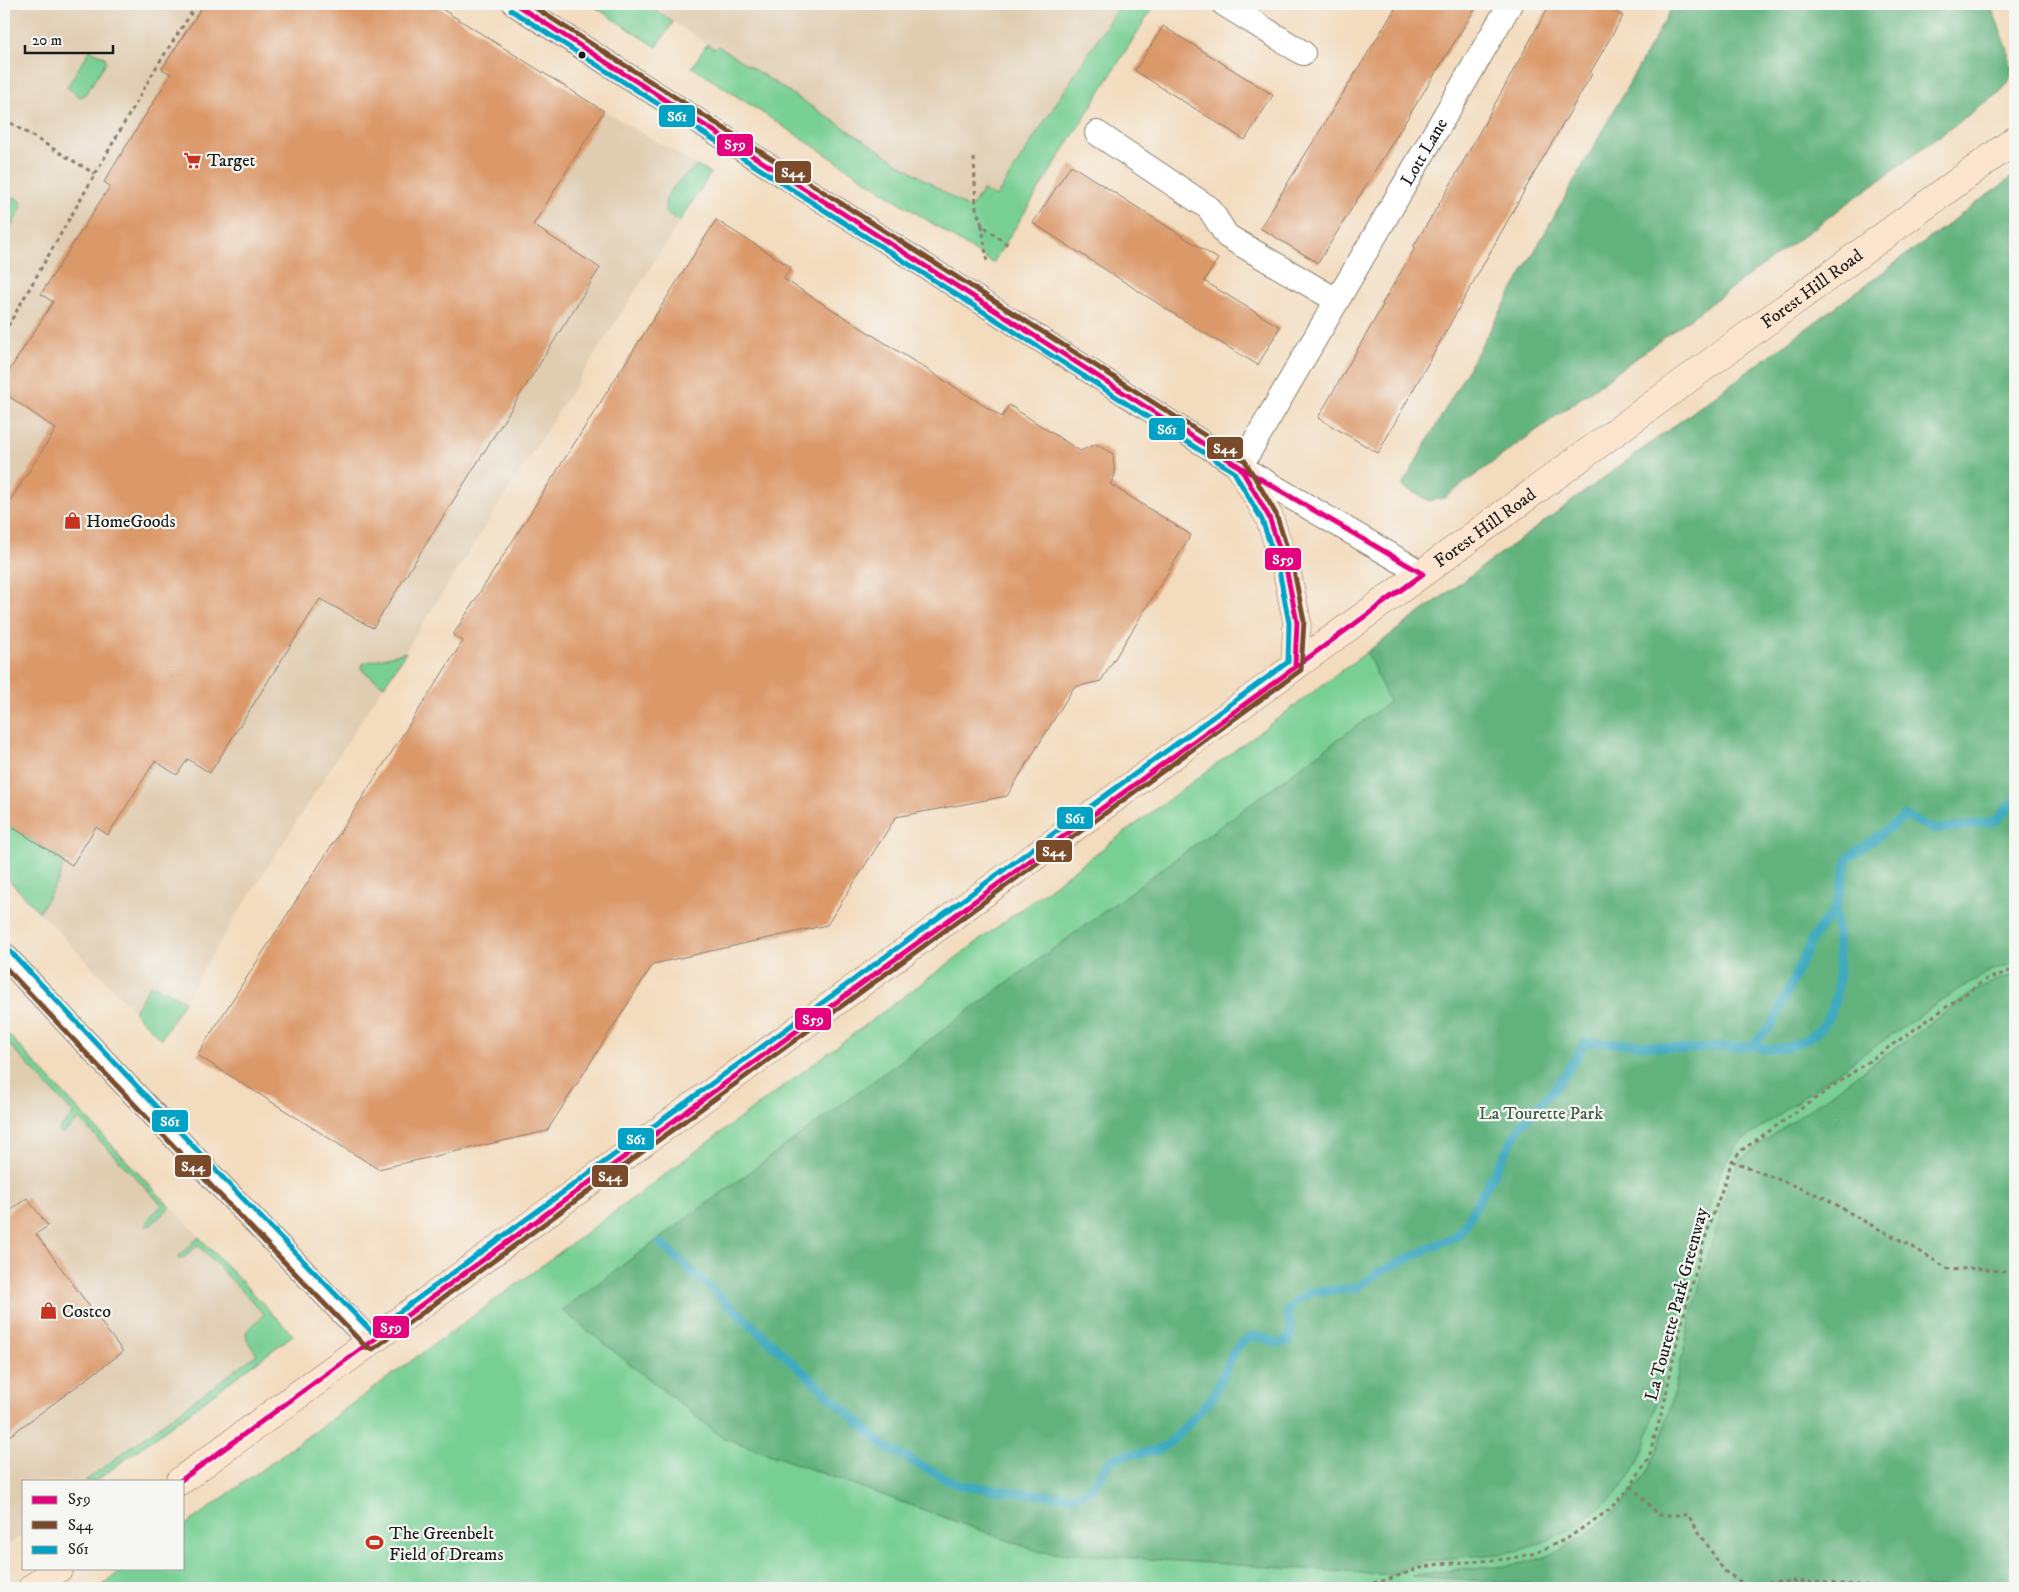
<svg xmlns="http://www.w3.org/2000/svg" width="2019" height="1592" font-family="'IM FELL DW Pica',serif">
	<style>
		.built { fill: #e0ccb1 }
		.green { fill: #78cf94; stroke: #4a7658 }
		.forest { fill: #62b27e; stroke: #3f674d }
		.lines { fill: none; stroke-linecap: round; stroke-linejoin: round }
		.stream { stroke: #3faabf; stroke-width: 9 }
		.building { fill: #db996a }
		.street-casing { stroke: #887c6c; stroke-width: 26 }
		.secondary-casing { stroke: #887c6c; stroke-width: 29 }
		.path { stroke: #887c6c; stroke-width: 3; stroke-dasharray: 4 4; stroke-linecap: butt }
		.street { stroke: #fff; stroke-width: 24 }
		.secondary { stroke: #fbe5cf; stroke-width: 28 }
		.bus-1-casing { stroke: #f6f6f2; stroke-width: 9 }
		.bus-2-casing { stroke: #f6f6f2; stroke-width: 9 }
		.bus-3-casing { stroke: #f6f6f2; stroke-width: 9 }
		.bus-1 { stroke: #e5007d; stroke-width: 5 }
		.bus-2 { stroke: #7a4b2a; stroke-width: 5 }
		.bus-3 { stroke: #01a2c5; stroke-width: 5 }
		.bus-dot { fill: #1c1c1c; stroke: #f6f6f2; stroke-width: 2 }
		.labels { text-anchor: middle; stroke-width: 4.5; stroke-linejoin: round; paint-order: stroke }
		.street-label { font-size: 18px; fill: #1c1c1c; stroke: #f6f6f2 }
		.poi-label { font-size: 18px; fill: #1c1c1c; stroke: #f6f6f2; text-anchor: start }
		.park-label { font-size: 18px; fill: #3c5b46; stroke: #f6f6f2 }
		.line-badge { stroke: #f6f6f2; stroke-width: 2 }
		.badge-label { font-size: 14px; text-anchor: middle; font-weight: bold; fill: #fff }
	</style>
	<rect width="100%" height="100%" fill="#f6f6f2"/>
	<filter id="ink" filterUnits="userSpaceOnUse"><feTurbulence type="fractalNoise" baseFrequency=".02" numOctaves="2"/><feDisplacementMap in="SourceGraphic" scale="10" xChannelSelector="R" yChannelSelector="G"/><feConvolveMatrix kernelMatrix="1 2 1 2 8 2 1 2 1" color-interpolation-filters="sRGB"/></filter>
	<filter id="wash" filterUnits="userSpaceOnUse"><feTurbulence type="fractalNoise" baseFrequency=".0096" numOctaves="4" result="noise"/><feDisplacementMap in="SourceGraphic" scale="20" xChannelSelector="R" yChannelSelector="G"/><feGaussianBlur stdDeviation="1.12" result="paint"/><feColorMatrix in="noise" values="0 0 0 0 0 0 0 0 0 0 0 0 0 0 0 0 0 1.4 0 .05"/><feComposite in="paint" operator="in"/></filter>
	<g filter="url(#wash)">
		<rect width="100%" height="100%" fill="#f3dbbd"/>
		<g class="built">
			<path d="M4 4H434L604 111 711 173 231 924 161 1039 4 875Z"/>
			<path d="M590 4H1155L993 263 692 67 707 44 674 22 657 47Z"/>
			<path d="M4 1030 293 1335 96 1481H24V1534L4 1548Z"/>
		</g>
		<g class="green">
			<path d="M590 4H645L673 22 657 47Z"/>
			<path d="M1120 4H1155L993 263 692 67 707 44 715 49 718 46 970 209 983 190 996 197Z"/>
			<path d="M90 50 105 57 106 62 85 95 80 97 67 87Z"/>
			<path d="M696 166 711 173 679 222 665 211C662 191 684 178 696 166Z"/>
			<path d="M2015 175V1588H98L125 1568H184V1526L524 1279 1367 652Z"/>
			<path d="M14 197 21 201 22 207 4 239C4 226 0 203 14 197Z"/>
			<path d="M406 652 384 686 362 670 361 667 364 663Z"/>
			<path d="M4 822 64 860 59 879 39 912 4 875Z"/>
			<path d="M150 985 156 986 184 1001 161 1039 134 1012Z"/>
			<path d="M4 1030 170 1207 151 1225 146 1226 147 1220 162 1205 79 1119 64 1133H59L60 1128 74 1114 4 1039Z"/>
			<path d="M199 1237 293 1335 96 1481H85L257 1354 247 1340 246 1332 264 1314 198 1245 182 1259H178L179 1256Z"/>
		</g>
		<g class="forest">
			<path d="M1674 4H1990C1997 23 2014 56 2011 76 2009 83 2005 87 2000 92L1444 498 1429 501 1402 486Z"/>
			<path d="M2015 175V963L1992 970 1959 989 1862 1055 1737 1145 1721 1170 1694 1252 1646 1443C1643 1451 1640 1460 1636 1467 1612 1508 1556 1544 1510 1552 1481 1557 1451 1556 1423 1562 1412 1565 1402 1571 1391 1575L1040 1552 722 1437 562 1310 1389 702 1367 652Z"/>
			<path d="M2015 975V1588H1593L1411 1576C1456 1566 1502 1572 1545 1557 1583 1543 1626 1507 1646 1473 1664 1444 1673 1395 1681 1361 1691 1317 1702 1273 1716 1230 1722 1208 1727 1178 1742 1159 1748 1153 1756 1148 1763 1142L1971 994 1996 980Z"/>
		</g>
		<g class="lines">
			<g class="stream">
				<path d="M1751 1046C1767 1051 1781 1050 1796 1044 1852 1025 1838 954 1836 908"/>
				<path d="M661 1243 886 1447 958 1485 1043 1495 1075 1496 1085 1493 1093 1486 1112 1459 1126 1455 1156 1451 1170 1443 1213 1397 1233 1354 1241 1343 1252 1336 1263 1337 1275 1343 1289 1341 1291 1326 1287 1313 1296 1301 1311 1292 1357 1288 1381 1271 1460 1234 1520 1127 1558 1085 1586 1042 1634 1044 1681 1049 1751 1046 1772 1025 1813 937 1836 908 1848 858 1906 816 1935 830 1996 821 2015 799"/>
			</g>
		</g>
		<g id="blocks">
			<g class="building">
				<path d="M204 4H434L604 111 533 225 600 268 373 628 320 599 210 773 188 759 177 775 155 761 108 835 96 827 72 865 4 822V510L56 429 4 393V379L53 302 41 294 110 186 104 182 171 74 162 69Z"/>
				<path d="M1398 4H1478L1318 263 1260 228Z"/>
				<path d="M1550 4H1601L1623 16 1590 73 1592 74 1527 186 1378 453 1318 418 1383 305 1382 304 1415 248 1413 247 1447 191Z"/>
				<path d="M1163 26 1273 95 1245 140 1135 71Z"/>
				<path d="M1071 165 1218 259 1204 281 1280 327 1258 365 1199 330 1033 223Z"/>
				<path d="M716 220 791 267 784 279 1002 417 1009 405 1080 451 1096 444 1113 454 1115 476 1110 484 1191 535 1101 681 1074 687 1007 796 896 817 827 925 653 964 547 1131 378 1169 197 1055 463 641 453 635Z"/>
				<path d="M27 1198 48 1226 36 1234 123 1352 4 1440V1215Z"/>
			</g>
		</g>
	</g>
	<g filter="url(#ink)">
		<use href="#blocks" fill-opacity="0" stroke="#887c6c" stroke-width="1"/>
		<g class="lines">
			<defs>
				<g id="street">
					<path d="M515 4 1240 467 1423 574"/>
					<path d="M1224 4 1303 53"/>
					<path d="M1097 133 1209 208 1227 236 1336 300"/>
					<path id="s1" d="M1240 467 1510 4"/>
					<path d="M4 955 220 1185 371 1342"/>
				</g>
				<g id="secondary">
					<path d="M1240 467 1269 517 1286 568 1297 622 1295 666"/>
					<path id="s2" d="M180 1481 2015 140"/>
					<path d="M32 1588 59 1568"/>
				</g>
			</defs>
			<use href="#street" class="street-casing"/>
			<use href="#secondary" class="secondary-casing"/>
			<g class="path">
				<path d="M4 119 95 174"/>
				<path d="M974 158 976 208 982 225 1008 245"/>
				<path d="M982 225 987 263"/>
				<path d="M4 315 12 319"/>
				<path d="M4 333 157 66 197 4"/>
				<path d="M1732 1161 1825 1198 1869 1224 1908 1244 1950 1270 1976 1268 2015 1273"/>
				<path d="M1631 1486 1659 1515H1688L1724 1571 1746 1585 1792 1581 1911 1588"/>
				<path d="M1237 1588 1257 1584 1322 1588"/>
				<path d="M1350 1588 1387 1580 1420 1568 1440 1564 1507 1559 1536 1553 1568 1538 1609 1510 1631 1486 1649 1457 1664 1404 1677 1341 1703 1244 1732 1161 1742 1150 1985 980 2015 969"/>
			</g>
			<use href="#street" class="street"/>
			<use href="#secondary" class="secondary"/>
			<defs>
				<g id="bus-1">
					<path d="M1235 464 1240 467 1269 517 1286 568 1297 622 1295 666"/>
					<path d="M180 1481 1423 574 1240 467 515 4"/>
				</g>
				<path id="bus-2" d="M4 966 215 1190 366 1347 373 1349 1301 670 1304 621 1293 566 1276 514 1245 461 529 4"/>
				<path id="bus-3" d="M9 950 225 1180 372 1332 1288 662 1289 623 1279 570 1262 520 1234 472 511 10"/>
			</defs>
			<use href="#bus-1" class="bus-1-casing"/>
			<use href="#bus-2" class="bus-2-casing"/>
			<use href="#bus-3" class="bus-3-casing"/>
			<use href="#bus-1" class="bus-1"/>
			<use href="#bus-2" class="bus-2"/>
			<use href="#bus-3" class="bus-3"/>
		</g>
	</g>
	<defs>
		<symbol id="supermarket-bare" viewBox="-9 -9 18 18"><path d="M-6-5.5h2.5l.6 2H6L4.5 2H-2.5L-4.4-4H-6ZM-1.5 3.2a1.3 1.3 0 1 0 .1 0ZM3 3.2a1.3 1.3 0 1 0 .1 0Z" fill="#c8321e" stroke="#f6f6f2" stroke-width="2.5" paint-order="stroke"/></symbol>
		<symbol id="shop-bare" viewBox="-9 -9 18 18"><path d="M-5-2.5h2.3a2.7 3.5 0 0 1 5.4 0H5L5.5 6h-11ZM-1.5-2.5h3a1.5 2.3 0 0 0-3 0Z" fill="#c8321e" stroke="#f6f6f2" stroke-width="2.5" paint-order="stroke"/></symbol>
		<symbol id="stadium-bare" viewBox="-9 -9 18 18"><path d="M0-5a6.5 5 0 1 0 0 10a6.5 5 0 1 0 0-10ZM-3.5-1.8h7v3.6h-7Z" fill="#c8321e" stroke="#f6f6f2" stroke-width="2.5" paint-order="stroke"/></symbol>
	</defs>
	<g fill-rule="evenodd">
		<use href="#supermarket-bare" x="180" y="148" width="25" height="25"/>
		<use href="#shop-bare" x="60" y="508" width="25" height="25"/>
		<use href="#shop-bare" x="36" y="1298" width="25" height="25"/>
		<use href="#stadium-bare" x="362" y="1530" width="25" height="25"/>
	</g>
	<circle class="bus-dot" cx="582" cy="55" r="4.5"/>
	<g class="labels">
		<g class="street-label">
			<text dy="6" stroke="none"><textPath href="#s1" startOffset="365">Lott Lane</textPath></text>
			<text dy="6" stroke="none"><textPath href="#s2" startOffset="2021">Forest Hill Road</textPath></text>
			<text dy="6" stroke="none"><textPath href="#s2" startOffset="1616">Forest Hill Road</textPath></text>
			<text transform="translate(1676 1304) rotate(-75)" y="6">La Tourette Park Greenway</text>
		</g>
		<g class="poi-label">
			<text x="207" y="166">Target</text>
			<text x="86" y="527">HomeGoods</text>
			<text x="62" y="1317">Costco</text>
			<text x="389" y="1539">The Greenbelt<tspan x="389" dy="21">Field of Dreams</tspan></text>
		</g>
		<g class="park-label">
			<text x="1541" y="1119">La Tourette Park</text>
		</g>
	</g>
	<g class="line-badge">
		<rect x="658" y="104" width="38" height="24" rx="5" fill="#01a2c5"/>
		<rect x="716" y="133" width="38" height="24" rx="5" fill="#e5007d"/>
		<rect x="774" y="160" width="38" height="24" rx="5" fill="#7a4b2a"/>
		<rect x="1148" y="417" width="38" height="24" rx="5" fill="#01a2c5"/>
		<rect x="1206" y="436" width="38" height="24" rx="5" fill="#7a4b2a"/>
		<rect x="1264" y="547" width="38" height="24" rx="5" fill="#e5007d"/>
		<rect x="1056" y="806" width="38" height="24" rx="5" fill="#01a2c5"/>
		<rect x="1035" y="839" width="38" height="24" rx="5" fill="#7a4b2a"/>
		<rect x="794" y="1007" width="38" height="24" rx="5" fill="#e5007d"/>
		<rect x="151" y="1109" width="38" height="24" rx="5" fill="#01a2c5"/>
		<rect x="617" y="1127" width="38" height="24" rx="5" fill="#01a2c5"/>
		<rect x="174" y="1154" width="38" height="24" rx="5" fill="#7a4b2a"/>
		<rect x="591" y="1164" width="38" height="24" rx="5" fill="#7a4b2a"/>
		<rect x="372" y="1315" width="38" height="24" rx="5" fill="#e5007d"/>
	</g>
	<g class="badge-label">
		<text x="677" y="121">S61</text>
		<text x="735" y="149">S59</text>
		<text x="793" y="177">S44</text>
		<text x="1167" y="434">S61</text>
		<text x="1225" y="453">S44</text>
		<text x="1283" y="564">S59</text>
		<text x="1075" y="823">S61</text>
		<text x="1054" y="856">S44</text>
		<text x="813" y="1024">S59</text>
		<text x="170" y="1126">S61</text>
		<text x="636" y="1144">S61</text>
		<text x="193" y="1171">S44</text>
		<text x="610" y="1181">S44</text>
		<text x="391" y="1332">S59</text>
	</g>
	<rect width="2019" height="1592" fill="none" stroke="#f6f6f2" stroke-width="20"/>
	<rect x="22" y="1480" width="162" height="90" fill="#f6f6f2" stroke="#9f9f9c"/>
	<rect x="32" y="1496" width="25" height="8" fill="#e5007d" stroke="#9f9f9c"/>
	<text x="68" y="1504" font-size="15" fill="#1c1c1c">S59</text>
	<rect x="32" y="1521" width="25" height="8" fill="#7a4b2a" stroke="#9f9f9c"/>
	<text x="68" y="1530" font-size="15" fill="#1c1c1c">S44</text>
	<rect x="32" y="1546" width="25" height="8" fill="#01a2c5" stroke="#9f9f9c"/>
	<text x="68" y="1554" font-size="15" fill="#1c1c1c">S61</text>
	<path d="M25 45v8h88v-8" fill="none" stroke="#1c1c1c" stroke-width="2.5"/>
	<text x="32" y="45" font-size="15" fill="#1c1c1c" stroke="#f6f6f2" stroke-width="4" paint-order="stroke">20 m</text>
</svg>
